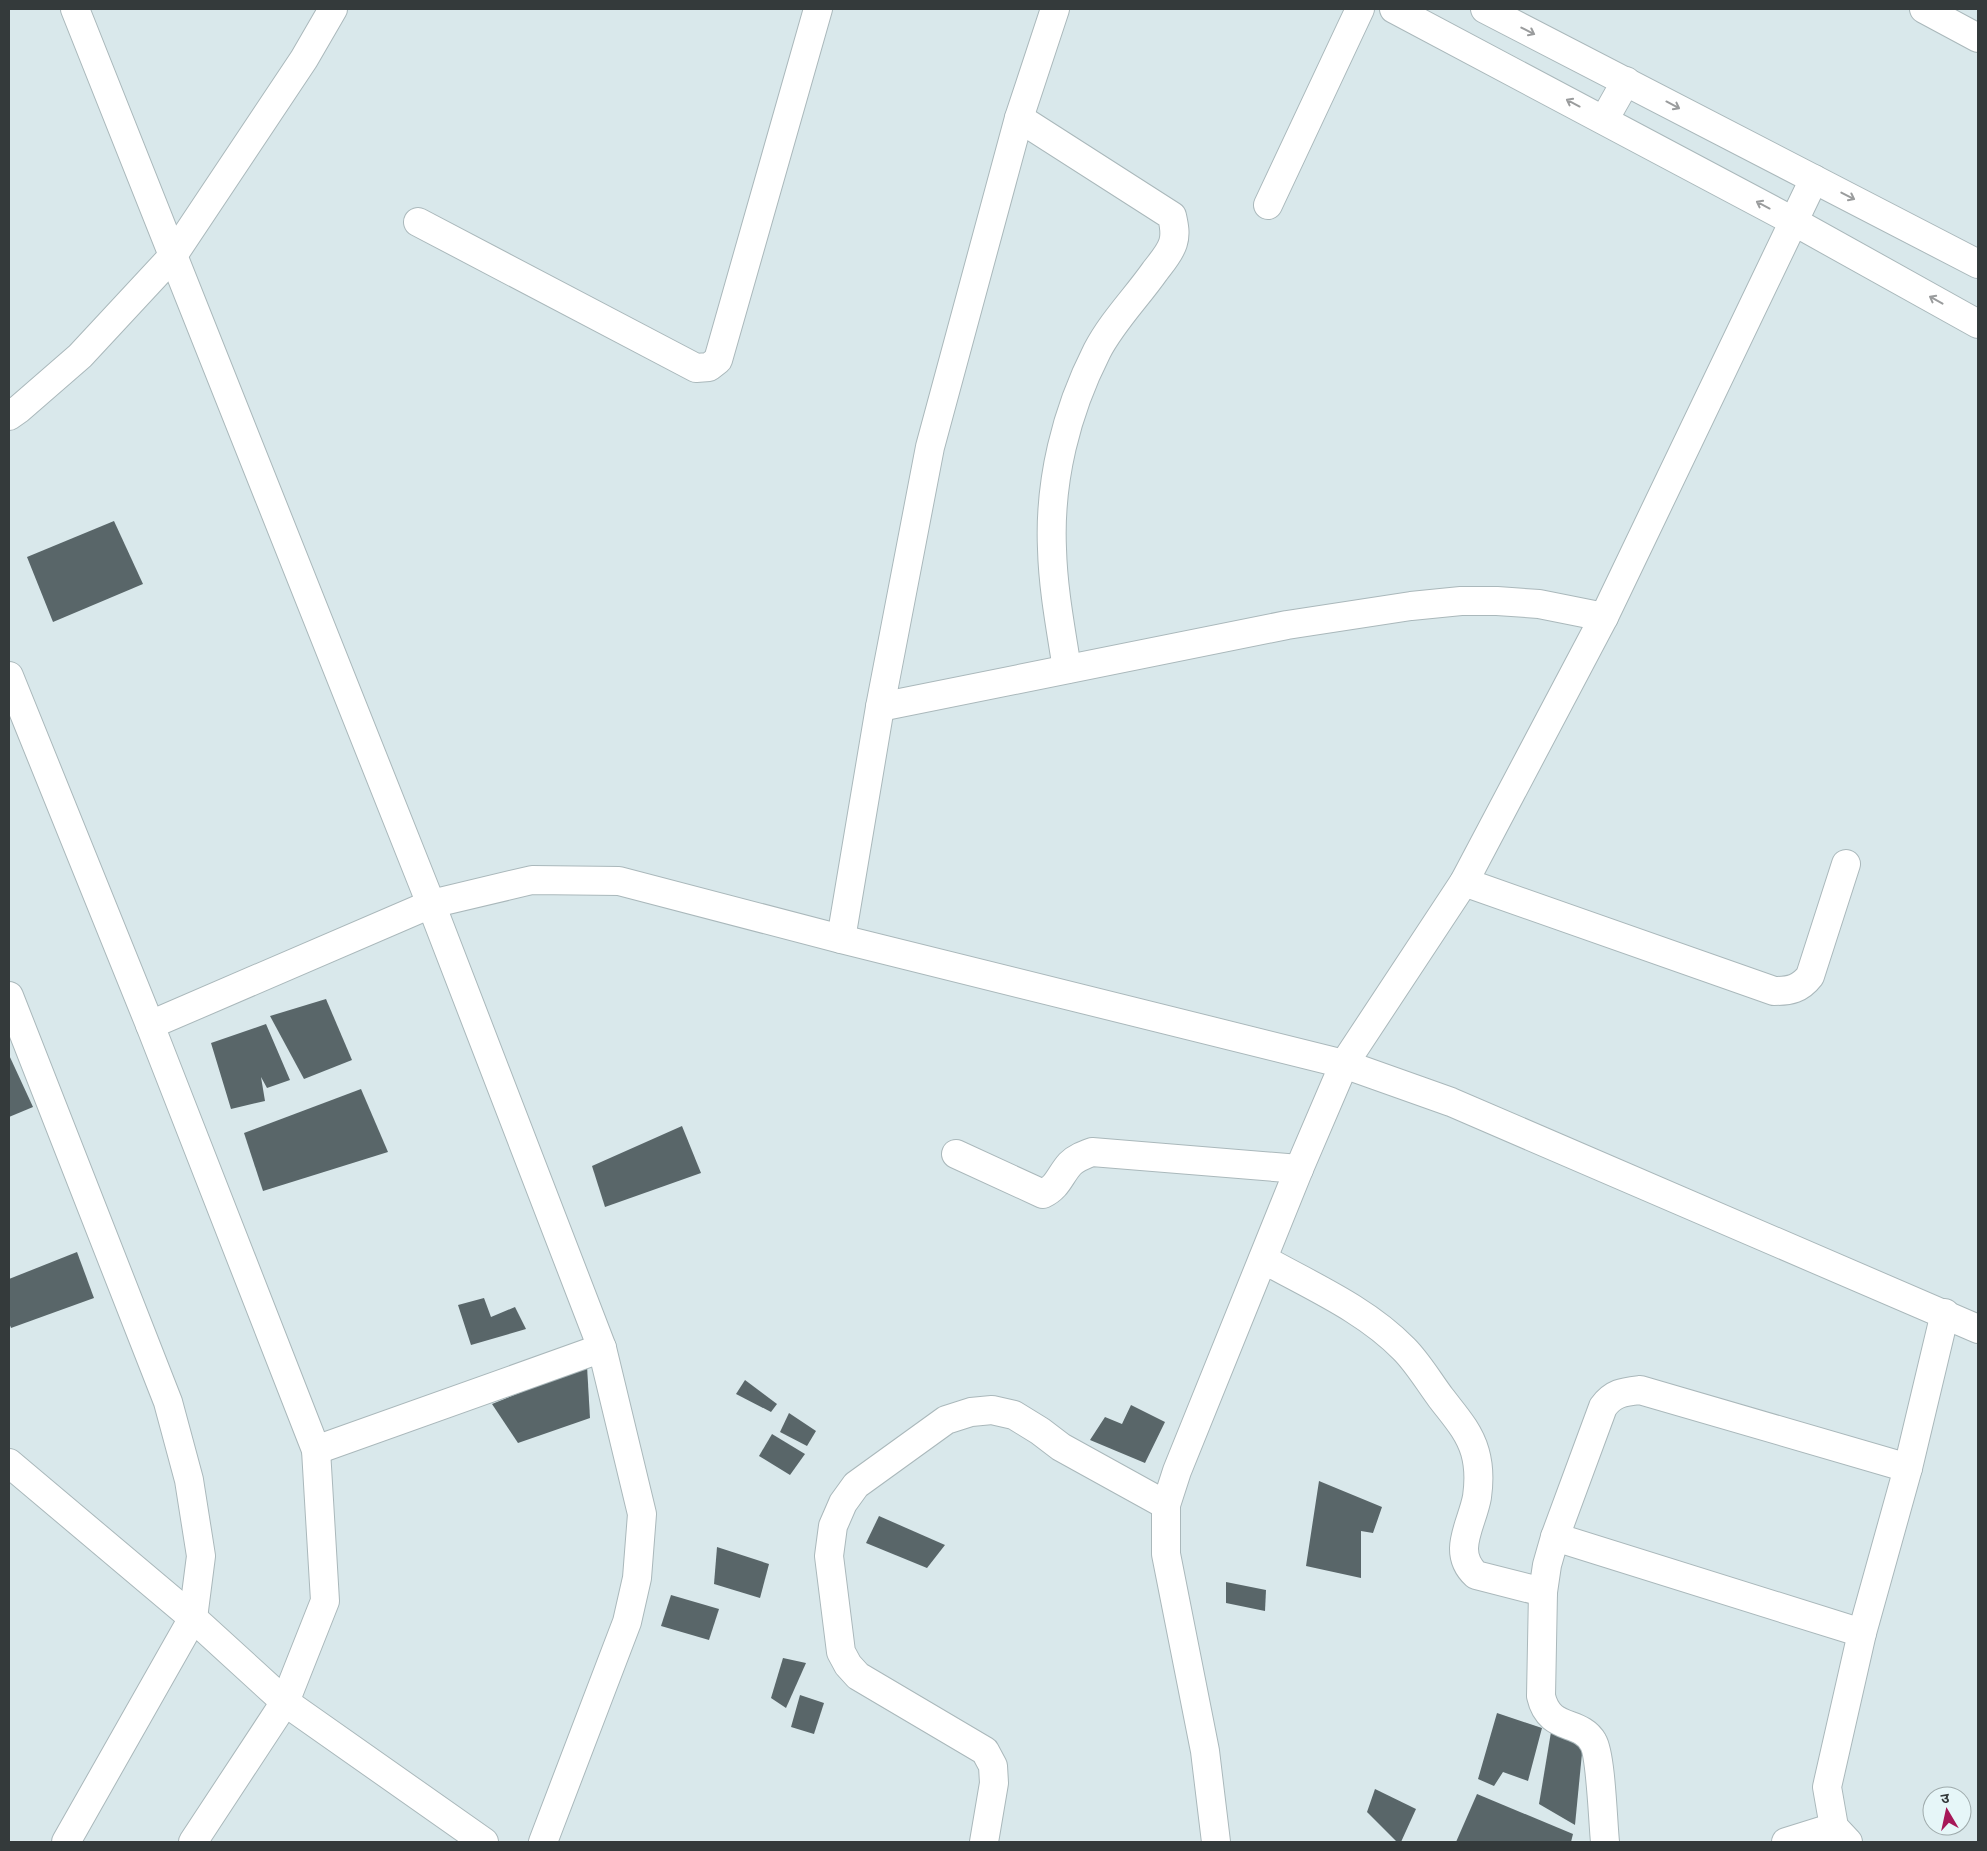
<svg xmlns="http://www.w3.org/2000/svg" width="1987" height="1851" font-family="Quicksand,'Noto Sans Devanagari',sans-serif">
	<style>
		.building { fill: #596669 }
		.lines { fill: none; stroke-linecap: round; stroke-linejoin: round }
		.minor-casing { stroke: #aab8bb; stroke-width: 30 }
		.tertiary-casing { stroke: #aab8bb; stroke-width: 30 }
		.minor { stroke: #fff; stroke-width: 28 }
		.tertiary { stroke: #fff; stroke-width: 28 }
		.oneway { stroke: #9a9c9d }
	</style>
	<rect width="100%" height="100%" fill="#d9e8eb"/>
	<g class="building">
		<path d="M114 521 143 584 53 622 27 557Z"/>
		<path d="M326 999 352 1060 304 1079 270 1016Z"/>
		<path d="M266 1024 290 1080 267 1088 261 1077 265 1101 231 1109 211 1043Z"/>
		<path d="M9 1055 33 1107 9 1117Z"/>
		<path d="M361 1089 388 1152 263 1191 244 1133Z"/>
		<path d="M682 1126 701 1173 605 1207 592 1166Z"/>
		<path d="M77 1252 94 1298 11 1328 9 1323V1279Z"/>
		<path d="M484 1298 491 1317 515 1307 526 1329 471 1345 458 1305Z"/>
		<path d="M587 1366 590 1418 518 1443 492 1404Z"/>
		<path d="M745 1380 777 1404 771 1412 736 1394Z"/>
		<path d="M1131 1405 1165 1422 1145 1463 1090 1440 1105 1417 1122 1424Z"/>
		<path d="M789 1413 816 1431 807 1446 780 1432Z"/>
		<path d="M772 1434 805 1454 790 1475 759 1456Z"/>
		<path d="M1319 1481 1382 1507 1373 1533 1361 1531V1578L1306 1566Z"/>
		<path d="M879 1516 945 1545 927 1568 866 1543Z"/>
		<path d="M717 1547 769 1564 760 1598 714 1584Z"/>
		<path d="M1226 1582 1266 1590 1265 1611 1226 1603Z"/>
		<path d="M671 1595 719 1609 709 1640 661 1626Z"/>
		<path d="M783 1658 806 1663 786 1708 771 1698Z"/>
		<path d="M800 1695 824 1703 814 1734 791 1727Z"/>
		<path d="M1497 1713 1542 1728 1528 1781 1503 1772 1494 1786 1478 1779Z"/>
		<path d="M1551 1732 1583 1743 1575 1825 1539 1804Z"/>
		<path d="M1375 1789 1416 1809 1401 1842H1397L1367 1812Z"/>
		<path d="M1477 1794 1573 1834 1571 1842H1456Z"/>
	</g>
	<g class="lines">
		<defs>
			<g id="minor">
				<path d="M75 9 431 904 602 1348 642 1514 637 1578 627 1622 543 1842"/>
				<path d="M1924 9 1978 38"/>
				<path d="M1019 118 1172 216C1174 225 1176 234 1173 243 1170 253 1161 263 1155 271 1136 298 1112 322 1097 351 1066 412 1049 481 1052 549 1053 589 1061 630 1067 669"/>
				<path d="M1268 205 1360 9"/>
				<path d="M418 222 696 368 709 367 718 360 818 9"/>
				<path d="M9 416 19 409 80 356 172 257 304 59 333 9"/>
				<path d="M9 676 150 1025 316 1450 325 1601 285 1702 193 1842"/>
				<path d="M880 707 1287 625 1411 606 1461 601H1497L1539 604 1604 617"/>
				<path d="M1464 882 1774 991C1790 991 1800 989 1810 976L1846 864"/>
				<path d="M841 939 880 707 930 447 1019 118 1055 9"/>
				<path d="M9 996 168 1402 189 1480 201 1556 193 1618 66 1842"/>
				<path d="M150 1025 431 904 532 880 619 881 841 939 1344 1064 1451 1102 1978 1329"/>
				<path d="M956 1154 1043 1194C1058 1187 1060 1175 1070 1164 1076 1158 1084 1155 1092 1152L1299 1169"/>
				<path d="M1263 1259C1311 1286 1365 1309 1404 1349 1418 1363 1429 1382 1441 1398 1454 1415 1469 1431 1475 1452 1479 1466 1479 1483 1477 1497 1472 1525 1451 1552 1476 1575L1543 1592"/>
				<path d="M316 1450 602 1348"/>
				<path d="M9 1463 193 1618 285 1702 484 1842"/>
				<path d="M1555 1537 1862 1633"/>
				<path d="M984 1842 994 1783 993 1766 985 1751 858 1676 848 1665 841 1652 829 1556 833 1526 843 1503 856 1485 946 1420 971 1412 992 1410 1014 1415 1040 1431 1061 1447 1166 1505"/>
				<path d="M1216 1842 1205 1751 1166 1554V1505L1177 1471 1299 1169 1344 1064 1464 882 1604 617 1814 179"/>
				<path d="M1605 1842C1603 1824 1601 1755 1593 1742 1580 1719 1549 1732 1541 1696L1543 1592 1547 1565 1555 1537 1603 1407C1613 1393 1623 1392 1640 1390L1908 1468"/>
				<path d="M1786 1842 1834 1827"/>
				<path d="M1848 1842 1834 1827 1827 1787 1862 1633 1908 1468 1945 1313"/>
			</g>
			<g id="tertiary">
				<path d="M1394 9 1793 221 1978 324"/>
				<path d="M1485 9 1978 264"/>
				<path d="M1604 120 1626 81"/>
			</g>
		</defs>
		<use href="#minor" class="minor-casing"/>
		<use href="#tertiary" class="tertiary-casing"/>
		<use href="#minor" class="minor"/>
		<use href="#tertiary" class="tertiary"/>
	</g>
	<defs><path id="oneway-shaft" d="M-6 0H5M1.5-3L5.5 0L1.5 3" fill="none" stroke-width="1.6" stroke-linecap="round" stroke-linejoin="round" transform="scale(1.25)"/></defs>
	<g class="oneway">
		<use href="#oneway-shaft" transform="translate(1528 31) rotate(27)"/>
		<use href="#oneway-shaft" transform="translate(1573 103) rotate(-152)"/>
		<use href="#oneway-shaft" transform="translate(1673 105) rotate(28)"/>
		<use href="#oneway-shaft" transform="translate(1848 196) rotate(27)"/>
		<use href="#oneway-shaft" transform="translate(1763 205) rotate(-152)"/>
		<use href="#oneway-shaft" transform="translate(1936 300) rotate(-151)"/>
	</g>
	<rect width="1987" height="1851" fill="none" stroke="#343a3b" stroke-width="20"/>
	<g transform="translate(1947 1811) rotate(351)"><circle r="24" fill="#e6f6f8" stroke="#9fabac"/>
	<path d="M0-4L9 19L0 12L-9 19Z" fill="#a61758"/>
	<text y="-8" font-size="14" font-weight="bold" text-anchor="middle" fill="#343a3b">उ</text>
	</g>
</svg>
